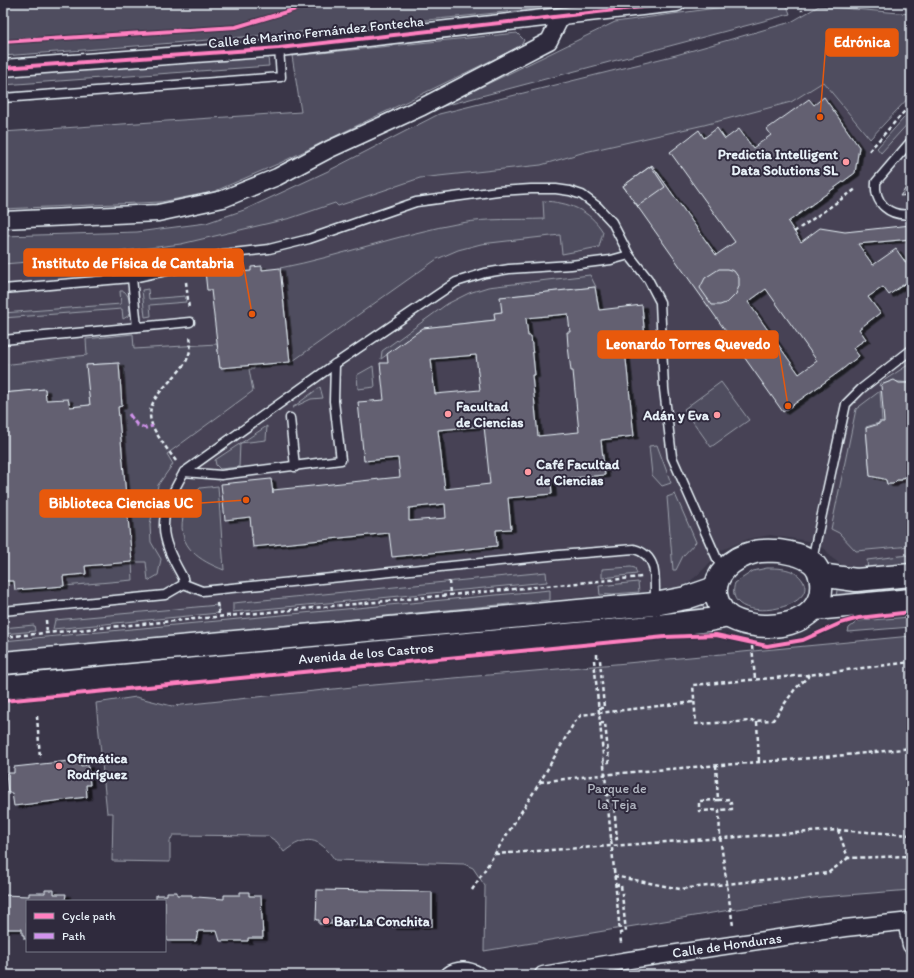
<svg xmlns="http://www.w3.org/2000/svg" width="914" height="978" font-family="Itim,sans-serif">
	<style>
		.built { fill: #464354 }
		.green { fill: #504e5f; stroke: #9ca0ac }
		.building { fill: #636171; stroke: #e8f1f8; fill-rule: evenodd; filter: url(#shadow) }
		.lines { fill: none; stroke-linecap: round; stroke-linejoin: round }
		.service-casing { stroke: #e8f1f8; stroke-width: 11 }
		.minor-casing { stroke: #e8f1f8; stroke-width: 19 }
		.primary-casing { stroke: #e8f1f8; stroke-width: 25 }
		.path { stroke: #e8f1f8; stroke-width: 2.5; stroke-dasharray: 4 3; stroke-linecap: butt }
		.service { stroke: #2f2a3d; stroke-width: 8 }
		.minor { stroke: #2f2a3d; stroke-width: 16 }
		.primary { stroke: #2f2a3d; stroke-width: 22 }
		.quiet { stroke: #d193ec; stroke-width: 3; stroke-dasharray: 6 3; stroke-linecap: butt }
		.cycleway-casing { stroke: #2f2a3d; stroke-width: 6 }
		.cycleway { stroke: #ff80c0; stroke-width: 4 }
		.poi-dot { fill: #ff9aa2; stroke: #2f2a3d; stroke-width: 1.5 }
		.labels { text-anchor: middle; stroke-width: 4; stroke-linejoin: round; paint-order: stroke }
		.street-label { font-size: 14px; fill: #e8f1f8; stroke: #2f2a3d }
		.poi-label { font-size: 14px; font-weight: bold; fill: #e8f1f8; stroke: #2f2a3d; text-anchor: start }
		.park-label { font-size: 14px; fill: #b3b8c2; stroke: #2f2a3d }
		.leader { fill: none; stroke: #e8590c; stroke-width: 1.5 }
		.callout-dot { fill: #e8590c; stroke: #2f2a3d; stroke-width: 1.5 }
		.callout { fill: #e8590c; stroke: #e8590c; stroke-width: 1.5 }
		.callout-label { font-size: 15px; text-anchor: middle; font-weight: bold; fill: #fff }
	</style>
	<defs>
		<filter id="shadow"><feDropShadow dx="4.5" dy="2.5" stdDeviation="0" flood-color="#0009"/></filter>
	</defs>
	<rect width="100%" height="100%" fill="#3a3648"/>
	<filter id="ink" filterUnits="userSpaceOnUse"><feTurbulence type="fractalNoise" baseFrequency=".025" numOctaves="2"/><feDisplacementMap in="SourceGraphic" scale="8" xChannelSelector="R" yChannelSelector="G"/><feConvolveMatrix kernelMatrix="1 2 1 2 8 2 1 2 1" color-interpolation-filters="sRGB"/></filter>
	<g filter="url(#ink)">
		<path class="built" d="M823 82 880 153 911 120V567L854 571 843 566 832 558 825 549 808 541 770 535 748 539 722 550 699 574 684 586 639 592 3 653V264L54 260 181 244 291 218 335 203 338 206 420 178 541 165 585 152 704 125 791 102Z"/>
		<g class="green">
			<path d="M3 3H587C393 25 198 42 3 56Z"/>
			<path d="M752 3H786L790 14 440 107 615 22Z"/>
			<path d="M819 6 911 14V95L870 139 823 82 791 102 704 125 585 152 541 165 420 178 338 206 335 203 291 218 181 244 54 260 3 264V236L137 232 206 223 244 210 328 171 439 114 676 55 791 22Z"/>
			<path d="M517 33 524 40 521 46 280 163 213 192 161 202 3 209V132L301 112 292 56Z"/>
			<path d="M268 57 269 66 3 85V76Z"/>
			<path d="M911 110V120L881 153 877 148Z"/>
			<path d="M543 201C568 202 590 210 603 232L599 247 562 254 560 235 481 244 458 250 437 259 290 363 280 268C341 256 400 234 461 223 488 218 517 220 544 219Z"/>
			<path d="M590 275 596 287 501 297 502 312 495 313V320L424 328 381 359 382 351 447 304 469 293 488 287Z"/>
			<path d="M148 289 149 299 185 296 186 302 150 305 151 316 145 317 142 290Z"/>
			<path d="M120 291H124C131 297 130 308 128 316L123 319 122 309 3 318V313L121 304Z"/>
			<path d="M133 334 134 349 217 344 220 368 254 365V369H249L253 391 167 454 173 464 158 485 150 525 151 542 161 559 158 575 148 581 146 562H132L133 580 64 586 63 576 86 574 85 566 129 531 118 407 122 406 119 363 87 365 90 405 70 407 46 400 45 389 3 393V365L87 355 86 339Z"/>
			<path d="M911 363V383L891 381 879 386 880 383Z"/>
			<path d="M373 366 375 387 358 389 357 375Z"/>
			<path d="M721 382 749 420 711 447 684 409Z"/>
			<path d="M320 387 323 398 311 399 292 408Z"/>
			<path d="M880 391 882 422 866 427 870 476 886 480 887 484H893L911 474V546L856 551 839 533 831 529 856 409Z"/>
			<path d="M267 426 266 440 240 443 239 467 220 469 216 465 215 460Z"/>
			<path d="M657 445 671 483 662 486 652 475 649 446Z"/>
			<path d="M218 486 224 570C200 561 177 547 183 517 184 512 185 507 188 503 191 497 196 493 200 488Z"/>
			<path d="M675 494 696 542 683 556 676 570H673L667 497Z"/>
			<path d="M908 555 910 567 868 571 867 560Z"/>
			<path d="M631 567 635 568 637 574 602 578V569Z"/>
			<path d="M767 568C780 568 795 568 803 581 820 610 721 627 735 583L753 571Z"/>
			<path d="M546 572 547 582 233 612V603Z"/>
			<path d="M638 582 639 592 600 595 599 586Z"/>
			<path d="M911 583V590L836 596 838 584Z"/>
			<path d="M550 590V600L3 653V641Z"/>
			<path d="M702 602 704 609 608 618Z"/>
			<path d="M218 605 219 613 53 629 55 620Z"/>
			<path d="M911 617V627L848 632 849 628 858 621Z"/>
			<path d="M583 621 3 676V672Z"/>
			<path d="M34 625 35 631 3 634V628Z"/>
			<path d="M911 636V890L821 897 730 910 484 951 485 886 473 868 464 864 335 860C319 837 306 834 284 852L277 842 268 836 173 835 170 841V862L112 861 113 813H107L96 703 136 697 172 706 362 686 627 663Z"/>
		</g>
		<g class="building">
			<path d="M824 97 859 147 855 173 788 222 801 242 820 228 845 232 911 225V239L858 244 873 265 896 249 911 270V279L889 295 883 287 868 297 880 313 859 329 866 339 853 348 859 356 839 372 783 412 623 186 652 165 716 255 735 242 670 152 699 130 704 138 717 128 725 139 739 129 753 148 771 135 767 129 809 99 814 105ZM766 289 817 361 799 374 748 302Z"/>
			<path d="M651 166 665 187 638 206 623 186Z"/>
			<path d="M911 181V195L900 196Z"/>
			<path d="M262 266V270L280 268 290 362 220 368 211 290H207L205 271 227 269 228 273 251 271V267Z"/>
			<path d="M719 269H727L734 271 739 278V286L736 294 728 302 720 305H712L700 288 705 278Z"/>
			<path d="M595 287 599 310 642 305 645 338 624 340 634 436 601 440 605 475 551 480 552 494 508 498 511 529 496 530 497 546 392 557 389 533 253 547 250 517 225 520 221 484 271 479 273 493V490L400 477 398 458 364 461 358 402 384 400 380 363H388L387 354 423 328 495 320 494 313 502 312 500 297ZM568 314 570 332H567L568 346 571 371H573L579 432 538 436 532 375H535L531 336H528L526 318ZM476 355 480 390 435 394 431 359ZM484 426 490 484 445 489 438 430ZM445 504 446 518 409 521V508Z"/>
			<path d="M119 363 122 406 118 407 132 562 85 566 86 574 63 576 64 586 15 590 14 581H3V393L45 389 46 400 68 399 70 407 90 405 86 365Z"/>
			<path d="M894 380 899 383H911V476L902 478V480H897L893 484H887L886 480 884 479 870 476 866 428 879 424V422H884L881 385Z"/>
			<path d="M79 760 80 766 88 765 90 785H86L87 797 14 806 12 793H8L6 773H14V767Z"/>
			<path d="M45 890H54V894H66L65 901H27V939H24V935H22V929H3V934V895L29 896V893H45Z"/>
			<path d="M317 890 432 892V926H415L414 921V927H392V921L391 925H377V921H373V925H357V920L356 926H333L332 919V924H319V920H316Z"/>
			<path d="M167 892H177V895H192V898L197 897 224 899V895H240V892H249V896H261L263 938H248V941H220L217 931H198L196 941H167V937H165V901H156V895H167Z"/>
		</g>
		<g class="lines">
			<defs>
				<g id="service">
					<path d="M3 98 281 77 279 48"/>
					<path d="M911 141 876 182C874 204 890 217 911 214"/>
					<path d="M132 278 137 327"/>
					<path d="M3 289 132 278 185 267 223 254 269 249 309 239 416 202 498 191 531 189H556L570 191 582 195 598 207 612 222 629 255 648 279 660 302 664 389 672 457 722 570"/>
					<path d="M3 340 190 322"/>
					<path d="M290 418 295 467"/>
					<path d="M184 472 221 475 341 460 334 401 335 364"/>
					<path d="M812 560 846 404 861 389 911 350"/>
					<path d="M184 584 183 578C175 563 163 543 164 525 164 507 175 488 184 472L335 364 456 282 485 273 509 269 571 265 611 260 629 255"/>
					<path d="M184 584 202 591 559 555 634 549C660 556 654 581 655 603"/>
					<path d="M3 611 165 595 184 584"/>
				</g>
				<g id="minor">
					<path d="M3 68 279 48 677 3"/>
					<path d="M3 220 158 213 223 199 277 177 330 149 422 107 549 41 561 17"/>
					<path d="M906 921 911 945"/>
					<path d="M449 975C458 968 469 970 478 975"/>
					<path d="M543 975 623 961 845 928 911 921"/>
				</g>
				<g id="primary">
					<path d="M779 551C790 553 801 554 810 561 817 565 820 574 821 581 826 628 762 634 731 618 724 614 719 606 717 599 710 575 734 557 755 552 762 550 771 551 779 551Z"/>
					<path d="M820 575 856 580 911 575"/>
					<path d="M814 609 911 600"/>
					<path d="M3 663 655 604 686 598 715 588"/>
					<path d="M3 687 641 628 709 620 728 616"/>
				</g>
			</defs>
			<use href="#service" class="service-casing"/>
			<use href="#minor" class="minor-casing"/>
			<use href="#primary" class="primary-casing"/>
			<g class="path">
				<path d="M801 3 802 11"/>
				<path d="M869 151 911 104"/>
				<path d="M794 232 856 189"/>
				<path d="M186 282 189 309"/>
				<path d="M176 461C168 450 159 439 153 427 139 397 180 380 188 357 191 350 191 343 190 336"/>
				<path d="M449 581 450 595"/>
				<path d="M217 603 219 615"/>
				<path d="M46 620 47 633"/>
				<path d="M3 637 642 577"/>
				<path d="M752 646 755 679"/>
				<path d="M597 654V660"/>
				<path d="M594 660 621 943"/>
				<path d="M810 675 795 689 773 720 696 724 693 685 807 675 911 662"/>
				<path d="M599 708H604L600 660"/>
				<path d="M37 716 40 758"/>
				<path d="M757 722 759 762"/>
				<path d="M600 723H605L609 762 603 763"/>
				<path d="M716 765 718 800 699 801V811L719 810 720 837 733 926"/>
				<path d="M540 782C663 766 788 763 911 748"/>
				<path d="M607 794H613L617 839 610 840"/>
				<path d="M718 800 730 799 732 809 719 810"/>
				<path d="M838 830 848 858 911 856"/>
				<path d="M495 854 838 830 911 835"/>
				<path d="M614 876 680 889 828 873 848 858"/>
				<path d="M615 885H621L626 932 620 933"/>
				<path d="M472 890 540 782 574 723 581 715 694 702"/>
			</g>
			<use href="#service" class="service"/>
			<use href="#minor" class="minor"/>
			<use href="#primary" class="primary"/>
			<path class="quiet" d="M129 414 137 425 146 428 153 426"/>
			<defs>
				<g id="cycleway">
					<path d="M3 42 236 27 316 3"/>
					<path d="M3 68 279 48 677 3"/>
					<path d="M3 701 665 637 716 635 767 646 803 640 841 623 859 618 911 612"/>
				</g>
			</defs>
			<use href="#cycleway" class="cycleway-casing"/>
			<use href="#cycleway" class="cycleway"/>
		</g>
	</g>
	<g class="poi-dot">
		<circle cx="846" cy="162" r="4"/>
		<circle cx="448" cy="414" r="4"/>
		<circle cx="717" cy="415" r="4"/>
		<circle cx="528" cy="472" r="4"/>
		<circle cx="59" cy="766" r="4"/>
		<circle cx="326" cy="921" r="4"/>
	</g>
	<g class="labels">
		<g class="street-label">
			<text transform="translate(316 32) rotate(-6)" y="5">Calle de Marino Fernández Fontecha</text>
			<text transform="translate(366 653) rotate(-5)" y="5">Avenida de los Castros</text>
			<text transform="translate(727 945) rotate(-8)" y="5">Calle de Honduras</text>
		</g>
		<g class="poi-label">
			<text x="838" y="159" text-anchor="end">Predictia Intelligent<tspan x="838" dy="16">Data Solutions SL</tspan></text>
			<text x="456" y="411">Facultad<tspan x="456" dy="16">de Ciencias</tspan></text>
			<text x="709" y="420" text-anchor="end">Adán y Eva</text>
			<text x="536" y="469">Café Facultad<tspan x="536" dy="16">de Ciencias</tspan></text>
			<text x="67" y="763">Ofimática<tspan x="67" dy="16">Rodríguez</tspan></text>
			<text x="334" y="926">Bar La Conchita</text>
		</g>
		<g class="park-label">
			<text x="617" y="793">Parque de<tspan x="617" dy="16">la Teja</tspan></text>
		</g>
	</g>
	<path class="leader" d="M820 117L826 42M252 314L243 262M788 406L778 344M246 500L201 503"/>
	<g class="callout-dot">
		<circle cx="820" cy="117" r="4"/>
		<circle cx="252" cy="314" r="4"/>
		<circle cx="788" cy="406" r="4"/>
		<circle cx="246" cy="500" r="4"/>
	</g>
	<g class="callout">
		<rect x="826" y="29" width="72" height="27" rx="4"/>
		<rect x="24" y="249" width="219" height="27" rx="4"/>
		<rect x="598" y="331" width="180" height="27" rx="4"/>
		<rect x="40" y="490" width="161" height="27" rx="4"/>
	</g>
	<g class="callout-label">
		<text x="862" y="47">Edrónica</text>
		<text x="133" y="268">Instituto de Física de Cantabria</text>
		<text x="688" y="349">Leonardo Torres Quevedo</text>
		<text x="121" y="508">Biblioteca Ciencias UC</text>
	</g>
	<rect width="914" height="978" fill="none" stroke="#2f2a3d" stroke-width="16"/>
	<rect x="8" y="8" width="898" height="962" fill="none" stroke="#e8f1f8" stroke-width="1.5" filter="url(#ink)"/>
	<rect x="26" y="900" width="140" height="52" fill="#2f2a3d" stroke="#797a88"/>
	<rect x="34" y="913" width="20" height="6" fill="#ff80c0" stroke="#797a88"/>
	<text x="62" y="920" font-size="12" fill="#e8f1f8">Cycle path</text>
	<rect x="34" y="933" width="20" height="6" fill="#d193ec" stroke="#797a88"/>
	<text x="62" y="940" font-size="12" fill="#e8f1f8">Path</text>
</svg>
